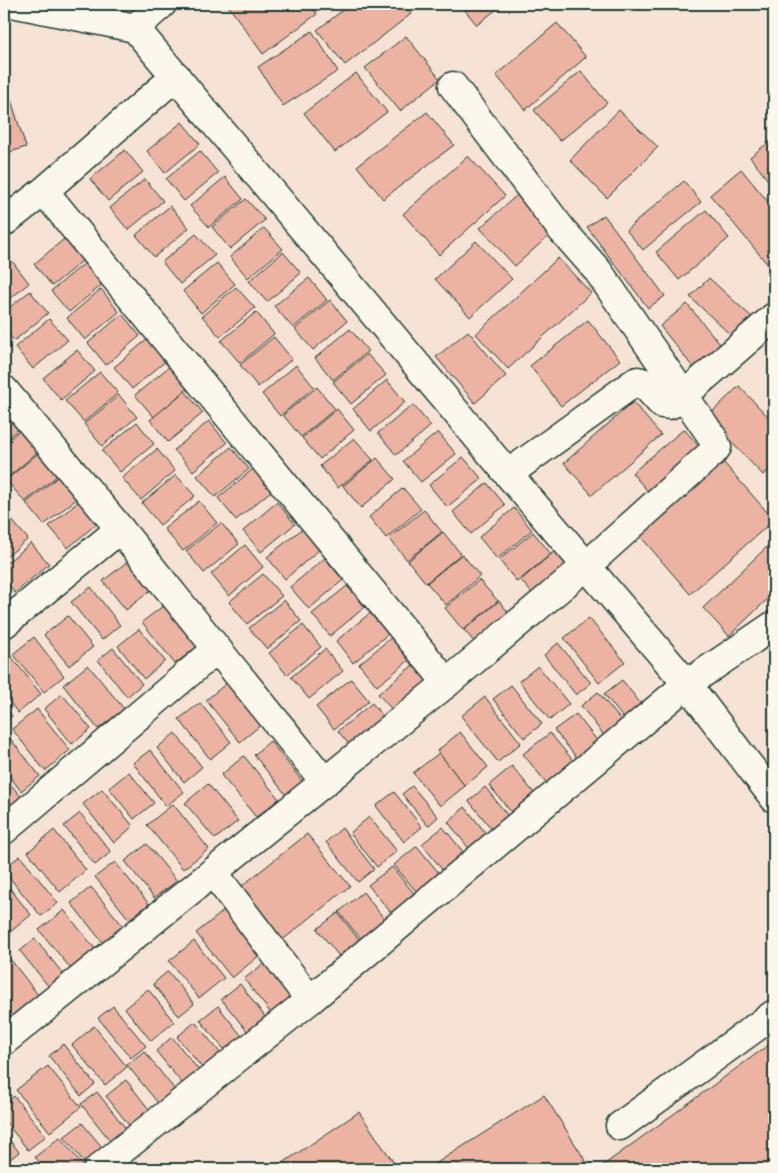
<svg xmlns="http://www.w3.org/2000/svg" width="778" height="1173" font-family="'Gochi Hand',sans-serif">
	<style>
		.building { fill: #ecb3a3; stroke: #1f3d34 }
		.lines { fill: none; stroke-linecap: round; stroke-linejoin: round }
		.minor-casing { stroke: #1f3d34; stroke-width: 31 }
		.minor { stroke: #fbf7ec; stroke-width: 28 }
	</style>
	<rect width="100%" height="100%" fill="#f6e3d6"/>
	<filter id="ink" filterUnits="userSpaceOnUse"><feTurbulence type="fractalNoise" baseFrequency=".02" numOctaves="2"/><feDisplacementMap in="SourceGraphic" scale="10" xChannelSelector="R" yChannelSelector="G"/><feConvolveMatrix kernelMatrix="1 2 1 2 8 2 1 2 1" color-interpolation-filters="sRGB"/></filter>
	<g filter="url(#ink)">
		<g class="building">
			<path d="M227 4H310L317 14 263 54Z"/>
			<path d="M351 4H403L411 14 345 65 317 30Z"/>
			<path d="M460 4H503L477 25Z"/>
			<path d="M557 23 586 57 525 110 496 75Z"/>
			<path d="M312 31 338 71 283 106 258 67Z"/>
			<path d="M406 36 440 79 400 111 365 68Z"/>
			<path d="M581 71 607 103 560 141 534 110Z"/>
			<path d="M356 73 387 112 335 152 304 113Z"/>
			<path d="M4 78 26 147 4 154Z"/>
			<path d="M619 110 658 147 607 198 570 160Z"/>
			<path d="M427 112 454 145 383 199 357 166Z"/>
			<path d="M182 122 200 144 165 173 147 151Z"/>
			<path d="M774 138V188L750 157Z"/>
			<path d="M125 150 143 172 108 201 90 179Z"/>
			<path d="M200 151 218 173 184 201 166 179Z"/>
			<path d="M468 156 505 196 439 255 403 214Z"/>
			<path d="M741 169 774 209V272L710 195Z"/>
			<path d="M225 177 243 199 209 227 190 206Z"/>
			<path d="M145 179 163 201 128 230 110 208Z"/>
			<path d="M684 181 701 202 643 250 626 230Z"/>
			<path d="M517 195 552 233 515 266 480 228Z"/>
			<path d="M246 199 265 220 230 249 212 227Z"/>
			<path d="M170 206 189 228 154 257 136 235Z"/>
			<path d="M706 210 729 238 679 280 656 252Z"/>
			<path d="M604 215 665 296 648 308 587 227Z"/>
			<path d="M264 228 283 249 248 278 230 257Z"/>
			<path d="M196 234 215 255 180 284 162 262Z"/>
			<path d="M69 235 87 257 52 286 34 264Z"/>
			<path d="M476 241 512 279 470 317 435 279Z"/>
			<path d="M283 252 301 273 267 302 249 281Z"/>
			<path d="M558 258 591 293 508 369 476 334Z"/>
			<path d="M12 261 29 283 4 304V268Z"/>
			<path d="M85 263 103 284 69 312 51 291Z"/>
			<path d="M217 263 235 284 201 313 183 291Z"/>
			<path d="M309 278 327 300 293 328 274 306Z"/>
			<path d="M709 278 755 320 736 340 690 297Z"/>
			<path d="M236 287 255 308 220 337 202 316Z"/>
			<path d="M101 289 119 312 85 340 67 318Z"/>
			<path d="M30 291 48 313 14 341 4 329V312Z"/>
			<path d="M330 300 347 321 313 350 295 329Z"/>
			<path d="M687 304 724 349 696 371 660 326Z"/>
			<path d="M256 312 274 334 240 363 221 341Z"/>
			<path d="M122 314 140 336 106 365 88 343Z"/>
			<path d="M49 319 68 340 33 369 15 347Z"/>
			<path d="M588 320 620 360 561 406 530 366Z"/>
			<path d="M350 329 368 351 333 380 315 358Z"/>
			<path d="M468 331 506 376 475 403 436 357Z"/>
			<path d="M274 337 292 359 258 387 240 365Z"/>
			<path d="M149 338 167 360 132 389 114 367Z"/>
			<path d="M77 350 95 371 61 400 43 378Z"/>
			<path d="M367 354 386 375 351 404 333 382Z"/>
			<path d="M296 365 314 387 280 416 262 394Z"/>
			<path d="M170 366 188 388 154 417 135 395Z"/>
			<path d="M100 372 118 393 84 422 65 401Z"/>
			<path d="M387 380 405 402 371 431 353 409Z"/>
			<path d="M739 386 774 423V465L763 475 707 417Z"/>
			<path d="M317 387 335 409 301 437 283 415Z"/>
			<path d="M185 391 203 413 168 442 150 420Z"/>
			<path d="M119 395 137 417 102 446 84 424Z"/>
			<path d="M633 402 661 435 592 495 564 463Z"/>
			<path d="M413 405 431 426 396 455 378 433Z"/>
			<path d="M4 409 20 428 4 441Z"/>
			<path d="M337 409 354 430 320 459 302 438Z"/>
			<path d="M209 421 227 443 193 471 174 450Z"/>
			<path d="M137 422 154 444 120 472 102 451Z"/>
			<path d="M22 428 40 450 6 479 4 477V444Z"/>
			<path d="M684 429 703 451 651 495 632 473Z"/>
			<path d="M438 432 456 454 421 482 403 461Z"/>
			<path d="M354 438 373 460 338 488 320 466Z"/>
			<path d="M231 447 249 469 215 497 197 476Z"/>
			<path d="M157 449 175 471 141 500 122 478Z"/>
			<path d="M41 451 59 474 25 502 6 480Z"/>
			<path d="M717 455 774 520 690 594 634 529Z"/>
			<path d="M463 457 482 479 447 507 429 485Z"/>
			<path d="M377 458 395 479 361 508 343 486Z"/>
			<path d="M253 469 271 491 236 520 218 498Z"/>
			<path d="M60 475 79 497 44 525 26 503Z"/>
			<path d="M176 475 195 496 160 525 142 503Z"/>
			<path d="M487 483 505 505 471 534 453 512Z"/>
			<path d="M403 488 421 509 386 538 369 517Z"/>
			<path d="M84 497 102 519 68 548 49 526Z"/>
			<path d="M199 501 217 523 183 551 164 529Z"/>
			<path d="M277 502 295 524 261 552 243 531Z"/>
			<path d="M514 508 532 530 497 559 479 537Z"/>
			<path d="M4 509 10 517 4 521Z"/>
			<path d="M424 510 442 532 407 560 389 538Z"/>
			<path d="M10 518 28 539 4 559V523Z"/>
			<path d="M221 523 239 544 204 573 186 551Z"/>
			<path d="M302 529 319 550 285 579 267 557Z"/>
			<path d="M443 532 461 554 426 583 408 561Z"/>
			<path d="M533 532 551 554 517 582 499 560Z"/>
			<path d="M774 540V593L729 636 703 608Z"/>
			<path d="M31 543 49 564 15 593 4 580V565Z"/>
			<path d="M245 545 263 567 229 596 211 574Z"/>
			<path d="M555 551 573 573 539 602 521 580Z"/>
			<path d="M462 554 480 576 446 605 427 583Z"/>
			<path d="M325 558 343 580 309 609 290 587Z"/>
			<path d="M128 561 151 590 126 610 103 581Z"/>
			<path d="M263 574 282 596 247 624 229 602Z"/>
			<path d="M479 580 498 601 463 630 445 608Z"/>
			<path d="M347 586 365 607 330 636 312 614Z"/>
			<path d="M91 587 120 625 102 640 71 602Z"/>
			<path d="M284 600 301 621 267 649 249 628Z"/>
			<path d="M499 601 517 623 483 652 464 630Z"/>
			<path d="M167 603 200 644 175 664 142 622Z"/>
			<path d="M370 613 388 634 353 663 336 641Z"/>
			<path d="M68 616 93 647 69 666 44 635Z"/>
			<path d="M589 618 625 662 599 683 564 638Z"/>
			<path d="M303 625 321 647 287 675 269 653Z"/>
			<path d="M139 629 165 661 144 679 118 646Z"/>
			<path d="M393 636 412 658 377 686 359 664Z"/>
			<path d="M34 637 64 676 44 692 13 654Z"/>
			<path d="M558 643 591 683 576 695 544 655Z"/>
			<path d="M113 648 142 684 127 697 98 660Z"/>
			<path d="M325 649 343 671 309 699 291 677Z"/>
			<path d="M10 655 41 694 18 713 4 695V661Z"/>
			<path d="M88 665 124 709 98 729 63 685Z"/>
			<path d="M413 665 431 686 397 715 378 694Z"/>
			<path d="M538 666 569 704 550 720 519 681Z"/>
			<path d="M351 679 369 701 334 729 316 707Z"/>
			<path d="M622 680 649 714 631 728 604 694Z"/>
			<path d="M228 682 262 724 240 742 206 700Z"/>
			<path d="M511 685 542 724 524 738 493 699Z"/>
			<path d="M598 692 624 724 606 738 581 706Z"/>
			<path d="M62 694 91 729 72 744 44 709Z"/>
			<path d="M485 697 521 743 498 762 461 716Z"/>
			<path d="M200 703 231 742 210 759 179 719Z"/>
			<path d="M372 703 390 725 356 753 338 731Z"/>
			<path d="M4 705 12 716 4 723Z"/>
			<path d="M37 709 70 750 45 771 12 729Z"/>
			<path d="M576 714 603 748 582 764 554 730Z"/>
			<path d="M460 732 488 767 465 786 437 751Z"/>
			<path d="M175 733 202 767 184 782 157 748Z"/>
			<path d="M550 733 580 769 553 791 523 754Z"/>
			<path d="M9 737 40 776 21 791 4 769V741Z"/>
			<path d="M270 741 303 782 287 796 254 755Z"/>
			<path d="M150 750 184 792 166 806 133 763Z"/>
			<path d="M439 753 465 786 440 806 413 773Z"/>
			<path d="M244 756 279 799 256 817 221 775Z"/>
			<path d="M512 766 539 799 516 818 489 785Z"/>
			<path d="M129 772 154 803 134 819 109 788Z"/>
			<path d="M4 776 21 797 4 811Z"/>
			<path d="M208 784 238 821 215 839 185 803Z"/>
			<path d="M412 786 438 817 428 826 402 794Z"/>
			<path d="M485 787 512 821 496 834 469 801Z"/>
			<path d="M102 789 133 826 114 843 83 804Z"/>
			<path d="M394 792 422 827 404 842 376 806Z"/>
			<path d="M173 804 209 849 183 869 147 825Z"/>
			<path d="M465 807 493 842 475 856 448 822Z"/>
			<path d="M80 813 111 852 95 865 64 826Z"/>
			<path d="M369 817 397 851 377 867 350 833Z"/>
			<path d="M443 827 469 859 447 876 422 844Z"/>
			<path d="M342 828 374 869 358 882 326 842Z"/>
			<path d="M54 830 86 870 60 892 28 852Z"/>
			<path d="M307 834 350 886 280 942 238 889Z"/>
			<path d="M147 844 177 881 154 898 125 861Z"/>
			<path d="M417 846 443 878 420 896 394 865Z"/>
			<path d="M20 856 58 903 41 916 4 871V868Z"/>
			<path d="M115 862 149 904 129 919 95 877Z"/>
			<path d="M392 867 417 897 393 915 368 885Z"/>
			<path d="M4 881 31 915 4 937Z"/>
			<path d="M91 887 128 932 107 948 71 903Z"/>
			<path d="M363 892 389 925 365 944 339 912Z"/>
			<path d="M64 910 96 950 72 970 39 930Z"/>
			<path d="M225 910 261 954 232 978 196 933Z"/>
			<path d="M338 913 363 945 343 961 317 929Z"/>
			<path d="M35 939 68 980 54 993 20 951Z"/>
			<path d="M194 941 224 978 199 998 169 961Z"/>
			<path d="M11 960 42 1000 14 1023 4 1010V966Z"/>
			<path d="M267 961 297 998 274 1017 244 979Z"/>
			<path d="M168 971 194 1004 179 1016 153 984Z"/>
			<path d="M240 984 269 1022 251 1036 221 999Z"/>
			<path d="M148 989 174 1022 151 1041 125 1008Z"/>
			<path d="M113 1006 146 1046 131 1058 98 1018Z"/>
			<path d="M218 1006 244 1039 227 1053 200 1020Z"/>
			<path d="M195 1022 222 1055 204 1070 177 1037Z"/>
			<path d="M94 1026 127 1067 105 1085 72 1045Z"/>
			<path d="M172 1037 201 1073 184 1086 156 1051Z"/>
			<path d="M774 1041V1169H598Z"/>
			<path d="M63 1044 95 1084 81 1096 49 1056Z"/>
			<path d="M144 1051 179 1095 162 1108 127 1065Z"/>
			<path d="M48 1066 81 1107 50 1132 16 1090Z"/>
			<path d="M126 1080 152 1113 132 1129 106 1096Z"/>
			<path d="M97 1092 131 1135 116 1148 81 1104Z"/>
			<path d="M544 1095 587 1163 578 1169H427Z"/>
			<path d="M14 1096 46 1136 28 1150 4 1120V1105Z"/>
			<path d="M359 1112 398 1169H274Z"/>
			<path d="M82 1123 107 1153 88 1167 64 1137Z"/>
			<path d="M4 1133 19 1152 4 1164Z"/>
			<path d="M60 1137 86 1169H45L35 1157Z"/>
		</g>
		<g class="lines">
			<defs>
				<g id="minor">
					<path d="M17 4 135 28 508 474 687 684 774 798"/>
					<path d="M135 28 162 4"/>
					<path d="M44 191 447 683"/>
					<path d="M4 222 44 191 176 76"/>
					<path d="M4 390 120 529 325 782"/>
					<path d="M508 474 635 382 638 381 642 382 662 404 669 405 676 402 774 317"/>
					<path d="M4 624 120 529"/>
					<path d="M4 830 217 649"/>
					<path d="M213 872 310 1000"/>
					<path d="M4 1041 447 683 586 566 713 452 717 447 713 438 598 271 562 230 453 86"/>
					<path d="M620 1126 774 1014"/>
					<path d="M98 1169 310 1000 687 684 774 625"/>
				</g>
			</defs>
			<use href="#minor" class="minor-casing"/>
			<use href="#minor" class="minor"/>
		</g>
	</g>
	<rect width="778" height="1173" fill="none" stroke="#fbf7ec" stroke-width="20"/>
	<rect x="10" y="10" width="758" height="1153" fill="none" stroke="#1f3d34" stroke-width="2" filter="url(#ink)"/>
</svg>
